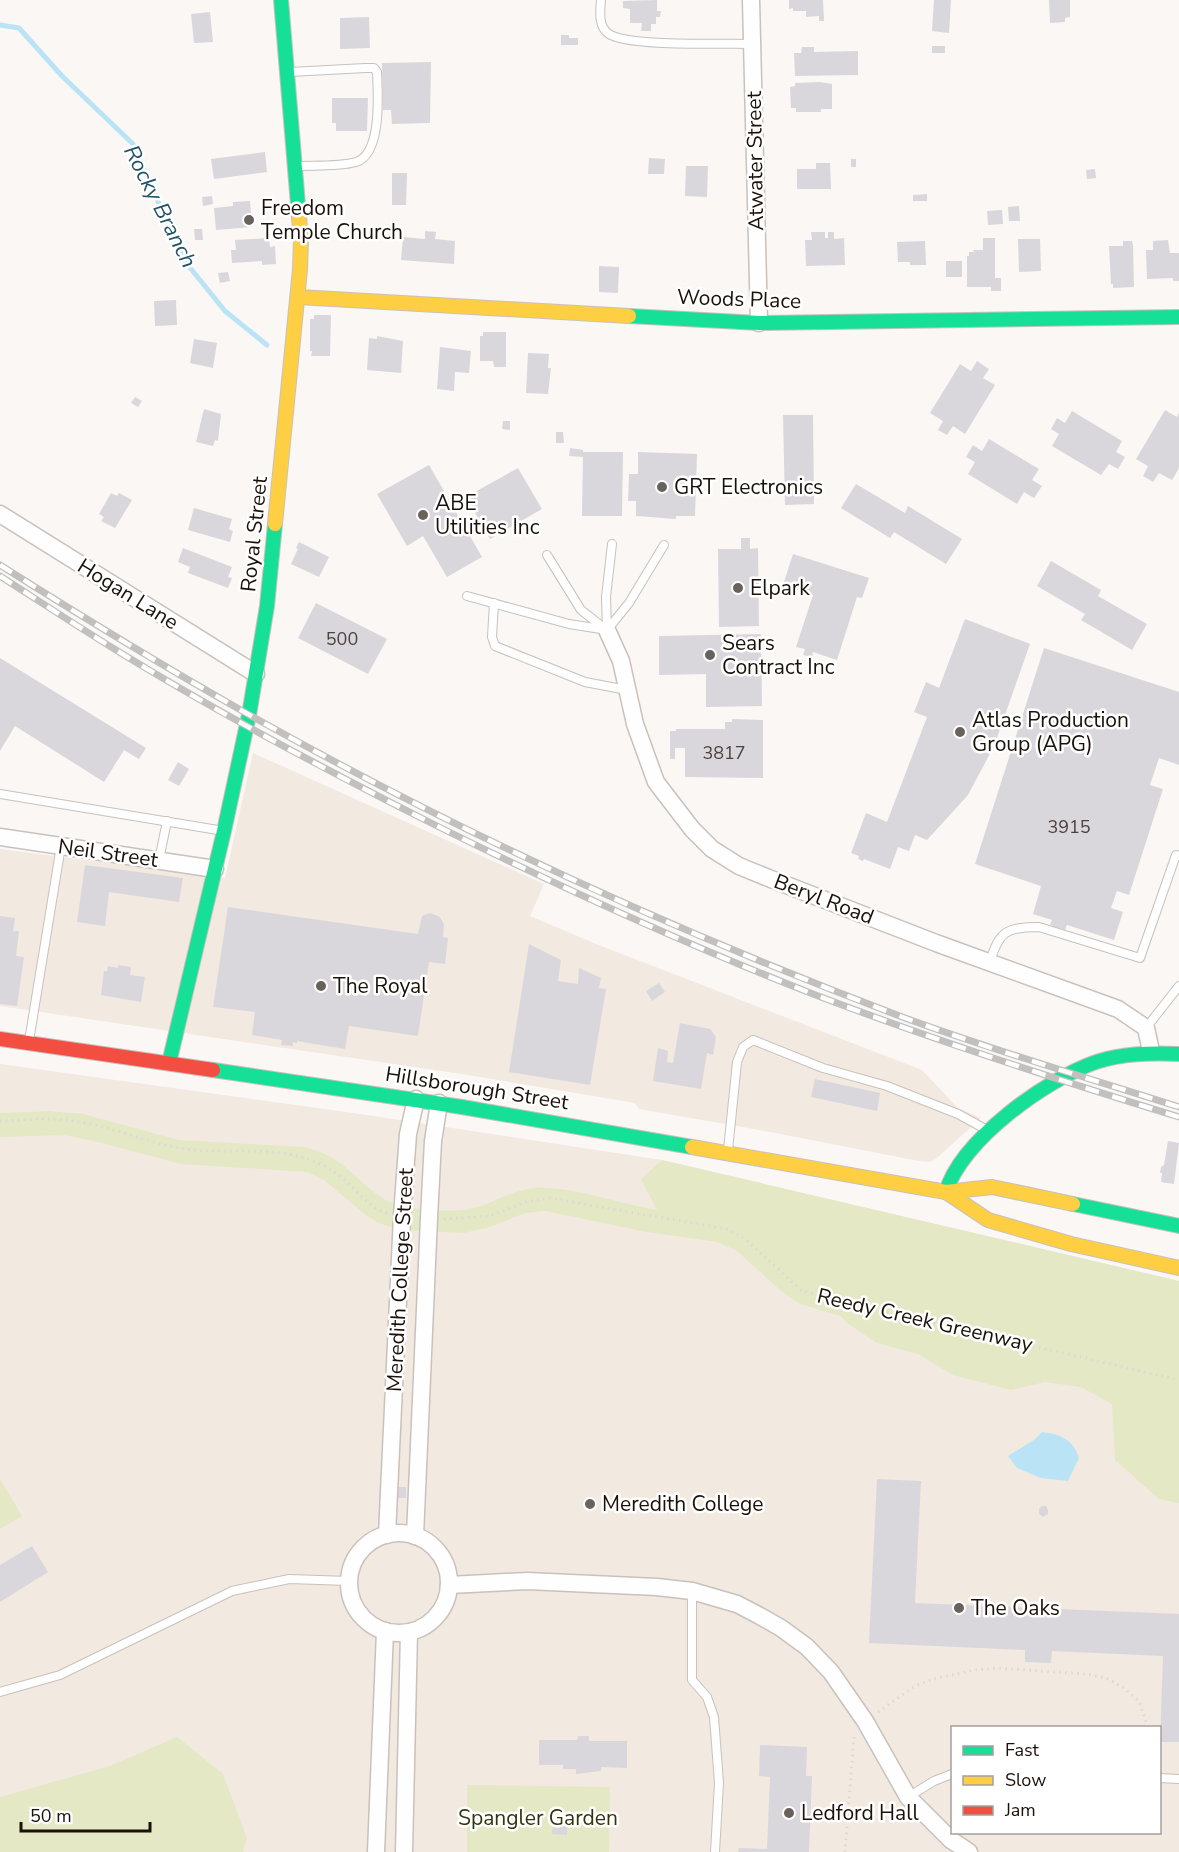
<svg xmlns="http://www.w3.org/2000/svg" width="1179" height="1852" font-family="'Nunito Sans',sans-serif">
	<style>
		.built { fill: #f2e9e1; fill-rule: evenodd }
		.green { fill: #e4e8c5 }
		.water { fill: #bae4f6 }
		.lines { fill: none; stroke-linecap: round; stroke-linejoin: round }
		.stream { stroke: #bae4f6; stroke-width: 5 }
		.building { fill: #dad7dc }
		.lane-casing { stroke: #c8c1bc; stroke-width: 10 }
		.street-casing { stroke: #c8c1bc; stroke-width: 19 }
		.fast-casing { stroke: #c8c1bc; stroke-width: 16 }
		.slow-casing { stroke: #c8c1bc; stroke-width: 16 }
		.jam-casing { stroke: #c8c1bc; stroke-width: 16 }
		.path { stroke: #dbd9d8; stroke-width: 3; stroke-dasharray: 1.5 4.5; stroke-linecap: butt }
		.lane { stroke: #fefefe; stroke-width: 8 }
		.street { stroke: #fefefe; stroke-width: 16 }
		.fast { stroke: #16e098; stroke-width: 14 }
		.slow { stroke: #ffcf43; stroke-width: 14 }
		.jam { stroke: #f24e42; stroke-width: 14 }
		.rail-casing { stroke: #c1c0bf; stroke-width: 7 }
		.rail { stroke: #fff; stroke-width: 4.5; stroke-dasharray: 14; stroke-linecap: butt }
		.poi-dot { fill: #69625c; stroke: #fff; stroke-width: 2 }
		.labels { text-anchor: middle; stroke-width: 5; stroke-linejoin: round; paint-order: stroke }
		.number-label { font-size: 18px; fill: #4b423e }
		.street-label { font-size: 21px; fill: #1b1109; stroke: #fff }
		.poi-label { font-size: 21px; fill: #1b1109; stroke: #fff; text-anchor: start }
		.park-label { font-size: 21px; fill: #31350d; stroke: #fff }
		.water-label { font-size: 22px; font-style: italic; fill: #235365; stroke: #fff }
	</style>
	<rect width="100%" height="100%" fill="#faf7f5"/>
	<g class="built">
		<path d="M253 753 544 884 530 916 596 944 922 1070 958 1108 981 1118 938 1157 930 1162 919 1161 765 1131 639 1109 635 1103 462 1074 0 1006V849L225 878Z"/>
		<path d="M0 1064 360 1114 662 1160 1179 1281V1852H0ZM952 1728H1160V1832H952Z"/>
	</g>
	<g class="green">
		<path d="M48 1111 83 1114 179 1140 304 1147C316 1150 327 1154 337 1161 360 1177 377 1202 405 1207 424 1210 456 1213 474 1208 495 1202 513 1190 535 1188 573 1186 619 1204 657 1210L641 1179 662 1160 1179 1281V1503L1159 1499 1115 1460 1112 1404 1081 1387 1045 1382 1011 1390 953 1375 918 1354 877 1343 847 1323 841 1316 800 1304 781 1291 737 1251 718 1242 647 1232 545 1211 525 1213 490 1227 464 1233 401 1230 379 1223 368 1217 324 1180 308 1172 181 1164 94 1141 64 1135 0 1137V1113Z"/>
		<path d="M0 1479 22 1516 0 1529Z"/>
		<path d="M177 1737 223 1774 247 1838 243 1852H0V1797L110 1766Z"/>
		<path d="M467 1785 610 1787 609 1852H467Z"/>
	</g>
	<path class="water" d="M1042 1432C1060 1434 1073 1439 1079 1458L1068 1481 1041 1478 1017 1468 1008 1456 1034 1440Z"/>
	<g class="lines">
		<path class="stream" d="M0 25 19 28 62 76 133 144 183 259 225 311 267 345"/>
	</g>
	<g class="building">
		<path d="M657 0V11H661L660 17H656V24H651V31H641L642 23H630V9L623 8V1Z"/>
		<path d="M789 0H823L824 21H819V16L806 17V11H793V8L789 9Z"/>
		<path d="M934 0H951L949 33 932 31Z"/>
		<path d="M1049 0H1070V17L1065 18V22L1050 23Z"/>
		<path d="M210 12 213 42 194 43 191 14Z"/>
		<path d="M369 17 370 48 340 49V18Z"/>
		<path d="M561 35H569V38H578V45H561Z"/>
		<rect x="932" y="46" width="13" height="7"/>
		<path d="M802 47H814V52L858 51V75L795 76 794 53H801Z"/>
		<path d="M431 62 430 123 392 124 391 110H383L382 63Z"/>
		<path d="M820 82 832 84V109H821V112H796V108H791L790 87 795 86V83Z"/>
		<path d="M332 98H368L367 131H336V123H332Z"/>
		<path d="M265 152 267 172 214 179 211 159Z"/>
		<path d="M649 158 665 159 664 174H648Z"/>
		<rect x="851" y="159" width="5" height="8"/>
		<path d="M816 163H830L831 189H797V169H816Z"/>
		<path d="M686 166H708L707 197 685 196Z"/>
		<path d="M1095 169 1096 178 1087 179 1086 170Z"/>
		<path d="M392 173H407L406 205H392Z"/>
		<path d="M927 194V201H913V195Z"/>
		<path d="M212 196 213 204 203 206 202 197Z"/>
		<path d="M250 201 252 227 216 230 214 208 233 206V202Z"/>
		<path d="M1019 206 1020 221H1009L1008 207Z"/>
		<path d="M1002 210 1003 224 988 225 987 211Z"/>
		<path d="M194 229H202L203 240H195Z"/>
		<path d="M425 231 436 232 435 239 455 241 454 264 401 260 403 237 425 239Z"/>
		<path d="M811 232H825V238H828V232H834V239L844 238 845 265 806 266 805 240H812Z"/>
		<path d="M269 238 270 247 275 246 276 264 262 265V261L232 263 231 250H236L235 240Z"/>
		<path d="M983 238H995V278H1001V291H991V287H967V256H969V252H974L973 250H983Z"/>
		<path d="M1018 239H1040L1041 271 1019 272Z"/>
		<path d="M1168 240 1170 253H1179V281H1173V278L1147 279 1146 250H1153V241Z"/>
		<path d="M925 241 926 265H910V262H898L897 242Z"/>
		<path d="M1123 241H1132L1133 245 1134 287 1113 288V284H1111L1109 246H1123Z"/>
		<rect x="946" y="261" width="16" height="16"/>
		<path d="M599 266 619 267 618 293 599 292Z"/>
		<path d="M228 272 230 281 220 283 218 273Z"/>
		<path d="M176 300 177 325 155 326 154 301Z"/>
		<path d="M314 315H331L330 356H311L312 351H310V319H314Z"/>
		<path d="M483 332H506V367H494L493 361H480V336H483Z"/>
		<path d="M377 336 403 341 401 373 367 370 369 338 377 339Z"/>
		<path d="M194 339 217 343 213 368 190 363Z"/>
		<path d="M440 347 471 351 469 373 455 372 454 391 437 389Z"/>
		<path d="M528 353 549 354 548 368H551L548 394 526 393Z"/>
		<path d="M977 361 989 369 983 378 995 385 965 434 953 426 947 435 938 430 943 421 930 413 960 364 971 371Z"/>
		<path d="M135 397 142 401 138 407 131 403Z"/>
		<path d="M204 409 221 414 218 441 215 440 213 446 196 442Z"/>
		<path d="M1165 410 1177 417 1179 413V468L1172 480 1159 473 1153 482 1143 476 1148 466 1136 459Z"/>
		<path d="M1072 411 1122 441 1116 452 1125 457 1118 469 1109 464 1101 475 1052 446 1059 434 1051 429 1057 418 1065 423Z"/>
		<path d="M783 415H813L814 504 785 505Z"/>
		<path d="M503 421H510V430L502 429Z"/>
		<path d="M556 432H563L564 443H556Z"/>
		<path d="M989 439 1039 469 1032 480 1042 486 1034 498 1024 492 1017 504 968 474 975 462 966 457 973 445 982 451Z"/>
		<path d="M570 448 583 450V452H623L622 516H582L583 457 569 456Z"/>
		<path d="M638 452 697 454 695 516H676V519L636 516V501H628L629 474H638Z"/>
		<path d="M429 465 482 557 447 577 423 536 407 546 377 494Z"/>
		<path d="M518 468 542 509 490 539 466 497Z"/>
		<path d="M856 484 905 513 908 506 962 539 946 564 894 532 890 538 841 508Z"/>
		<path d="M111 493 117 496 119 493 132 500 115 528 101 521 104 517 99 514Z"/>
		<path d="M194 508 232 519 229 529 233 531 230 542 188 530Z"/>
		<path d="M741 538H750V549L758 548 759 626 719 627 718 549H741Z"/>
		<path d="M299 542 329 557 319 577 291 564 298 549 296 548Z"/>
		<path d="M183 548 232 567 228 577 232 578 228 588 188 573 190 567 178 562Z"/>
		<path d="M793 554 869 578 862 598 857 597 837 660 813 652 812 657 803 655 805 649 796 647 813 595 783 585Z"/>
		<path d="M1051 561 1101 590 1098 596 1147 624 1132 650 1081 620 1085 614 1037 586Z"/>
		<path d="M316 603 387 639 368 674 298 638Z"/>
		<path d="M965 619 1030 644 994 746 968 795 927 840 915 835 909 851 898 847 890 869 864 859 863 861 858 859 859 856 851 853 866 813 887 822 927 717 914 712 926 682 939 688Z"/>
		<path d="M761 634 762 706 706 707V674L659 675V636Z"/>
		<path d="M1044 648 1179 692V765L1159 758 1150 785 1163 789 1129 895 1117 891 1111 908 1123 912 1114 940 1067 925 1065 930 1050 925 1052 920 1033 914 1041 886 975 864Z"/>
		<path d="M0 658 146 748 139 759 124 750 104 782 15 726 0 751Z"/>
		<path d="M732 719 763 720V778L685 777V748H675V759H670V731H676V729H725V722H732Z"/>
		<path d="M178 762 189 769 179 786 168 780Z"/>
		<path d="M85 865 183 878 179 902 109 892 105 926 77 922Z"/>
		<path d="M228 907 418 934 422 916 430 913 440 917 444 925 443 937 448 938 445 964 429 962 418 1036 349 1026 345 1049 297 1041V1043L293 1042V1046L281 1045 282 1040 252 1035 255 1012 213 1007Z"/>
		<path d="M0 916 15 918 13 931H19L16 956 24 957 17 1006 0 1004Z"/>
		<path d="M529 944 561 960 558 981 578 984 579 968 601 978 599 988 606 989 590 1085 509 1072Z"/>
		<path d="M118 965 131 967 130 975 145 977 141 1002 101 995 104 971H107L108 966 118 968Z"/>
		<path d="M659 983 665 992 652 1001 646 991Z"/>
		<path d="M680 1023 710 1029 716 1037 713 1055 707 1053 701 1089 653 1081 658 1048 668 1051 667 1062 673 1063Z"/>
		<path d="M815 1079 880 1093 877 1111 811 1097Z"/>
		<path d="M1168 1141 1179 1143 1174 1184 1161 1182 1162 1173H1160L1161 1167 1164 1165Z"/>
		<path d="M877 1479 921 1481 915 1603 1179 1614V1742H1160L1163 1656 1052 1651 1051 1663 1025 1662V1650L869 1643Z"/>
		<rect x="398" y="1487" width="8" height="11"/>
		<path d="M1042 1506H1046L1048 1510V1514L1043 1517 1039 1514V1509Z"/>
		<path d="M32 1546 48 1572 0 1602V1565Z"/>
		<path d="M578 1736H589V1741H627V1768L601 1767V1771L576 1774V1769H563V1765H539V1740H577Z"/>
		<path d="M760 1745 807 1747 806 1776H812L809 1852H738L739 1848 767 1849 770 1777 759 1776Z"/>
		<path d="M553 1819 568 1820 567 1835 552 1834Z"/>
	</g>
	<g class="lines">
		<defs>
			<g id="lane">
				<path d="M601 0C600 11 598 27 609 34 629 47 724 43 752 44"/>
				<path d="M290 72 365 68H374L377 72C378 95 382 154 356 162 339 167 313 165 295 166"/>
				<path d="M547 555 581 610 604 628"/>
				<path d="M467 596 569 624 607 630"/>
				<path d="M494 603 492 637 495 646 585 682 627 690"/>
				<path d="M607 630 629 603 664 545"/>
				<path d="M607 630 606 597 612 544"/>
				<path d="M0 794 224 831"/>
				<path d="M159 860 167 821"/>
				<path d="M990 962C999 931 1007 927 1039 927L1140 958 1176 855 1179 856"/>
				<path d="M1146 1028 1179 986"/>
				<path d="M29 1041 61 846"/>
				<path d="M728 1150 737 1062 743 1047 753 1040 823 1068 887 1086 958 1114 989 1131"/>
				<path d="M692 1591V1680L707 1697 714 1717 719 1783 715 1852"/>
				<path d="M0 1692 60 1675 232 1591 289 1579 349 1581"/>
				<path d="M1160 1778 1179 1779"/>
				<path d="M908 1797 934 1781 952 1774"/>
			</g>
			<g id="street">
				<path d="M751 0 759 323"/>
				<path d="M0 514 256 674"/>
				<path d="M607 630 621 661 635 724 656 782 692 829 712 849 739 866 771 879 936 943 1118 1009 1146 1028 1151 1051"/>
				<path d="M0 837 215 869"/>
				<circle cx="399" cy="1583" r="50"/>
				<path d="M387 1535 402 1216 408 1134 416 1099"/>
				<path d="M415 1536 429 1218 433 1141 439 1103"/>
				<path d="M449 1585 527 1581 657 1587 692 1591 737 1604 760 1616 781 1628 807 1647 831 1672 865 1721 908 1797 951 1840 969 1852"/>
				<path d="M376 1852 385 1631"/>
				<path d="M404 1852 409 1632"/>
			</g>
			<g id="fast">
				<path d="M281 0 299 217"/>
				<path d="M629 316 759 323 1179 317"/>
				<path d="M169 1063 224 831 249 715 267 606 275 524"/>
				<path d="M213 1070 462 1107 692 1147"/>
				<path d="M946 1192C961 1140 1047 1079 1096 1062 1123 1053 1151 1053 1179 1054"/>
				<path d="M1073 1204 1179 1226"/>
			</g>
			<g id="slow">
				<path d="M298 297 629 316"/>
				<path d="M275 524 300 269 301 240 299 217"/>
				<path d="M692 1147 946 1192 992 1187 1073 1204"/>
				<path d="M946 1192 988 1220 1071 1244 1179 1268"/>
			</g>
			<path id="jam" d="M0 1039 213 1070"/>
		</defs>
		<use href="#lane" class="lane-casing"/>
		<use href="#street" class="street-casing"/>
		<use href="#fast" class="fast-casing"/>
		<use href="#slow" class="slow-casing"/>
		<use href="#jam" class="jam-casing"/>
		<g class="path">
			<path d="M0 1121C24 1120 49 1117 73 1121 111 1126 147 1143 185 1149 224 1154 271 1146 308 1159 321 1163 334 1171 344 1179 358 1191 369 1208 387 1213"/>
			<path d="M444 1219 490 1216 525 1202 549 1198 727 1229 744 1238 801 1290 822 1297 1179 1380"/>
			<path d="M878 1712 915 1686 933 1679 975 1670 997 1668 1085 1674 1106 1678 1124 1688 1139 1701 1148 1728"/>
			<path d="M845 1852 854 1737"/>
		</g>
		<use href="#lane" class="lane"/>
		<use href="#street" class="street"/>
		<use href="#fast" class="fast"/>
		<use href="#slow" class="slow"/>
		<use href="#jam" class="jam"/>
		<defs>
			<g id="rail">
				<path d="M0 565C81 616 163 666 246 713 457 832 679 933 905 1018 995 1051 1088 1078 1179 1107"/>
				<path d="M0 576C39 601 77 626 116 650 220 714 328 771 437 826 560 887 685 944 813 994 933 1040 1056 1079 1179 1117"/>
			</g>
		</defs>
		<use href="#rail" class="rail-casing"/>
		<use href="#rail" class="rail"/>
	</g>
	<g class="poi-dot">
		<circle cx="249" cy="220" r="6"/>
		<circle cx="662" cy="487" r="6"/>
		<circle cx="423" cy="515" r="6"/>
		<circle cx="738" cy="588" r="6"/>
		<circle cx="710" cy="655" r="6"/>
		<circle cx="960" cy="732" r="6"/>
		<circle cx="321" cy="986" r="6"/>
		<circle cx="590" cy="1504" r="6"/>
		<circle cx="959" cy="1608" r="6"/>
		<circle cx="789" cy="1813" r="6"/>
	</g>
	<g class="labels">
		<g class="number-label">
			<text x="342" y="645">500</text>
			<text x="724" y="759">3817</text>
			<text x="1069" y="833">3915</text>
		</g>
		<g class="street-label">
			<text transform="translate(755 161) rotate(-91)" y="7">Atwater Street</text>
			<text transform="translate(739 299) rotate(2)" y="7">Woods Place</text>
			<text transform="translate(254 534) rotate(-84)" y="7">Royal Street</text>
			<text transform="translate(128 594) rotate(32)" y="7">Hogan Lane</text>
			<text transform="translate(108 853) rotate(8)" y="7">Neil Street</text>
			<text transform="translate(824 899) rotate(21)" y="7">Beryl Road</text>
			<text transform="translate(477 1088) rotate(9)" y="7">Hillsborough Street</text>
			<text transform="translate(400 1280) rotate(-87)" y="7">Meredith College Street</text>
			<text transform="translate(925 1320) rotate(13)" y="7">Reedy Creek Greenway</text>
		</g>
		<g class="poi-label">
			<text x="261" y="215">Freedom<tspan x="261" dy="24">Temple Church</tspan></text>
			<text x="674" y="494">GRT Electronics</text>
			<text x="435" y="510">ABE<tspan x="435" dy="24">Utilities Inc</tspan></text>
			<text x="750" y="595">Elpark</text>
			<text x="722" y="650">Sears<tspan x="722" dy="24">Contract Inc</tspan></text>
			<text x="972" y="727">Atlas Production<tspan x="972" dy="24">Group (APG)</tspan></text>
			<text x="333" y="993">The Royal</text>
			<text x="602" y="1511">Meredith College</text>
			<text x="971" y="1615">The Oaks</text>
			<text x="801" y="1820">Ledford Hall</text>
		</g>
		<g class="park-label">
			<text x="538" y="1825">Spangler Garden</text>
		</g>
		<g class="water-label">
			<text transform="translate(161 206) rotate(63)" y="8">Rocky Branch</text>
		</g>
	</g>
	<rect x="951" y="1726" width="210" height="108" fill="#ffffff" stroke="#a4a09d" stroke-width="1.5"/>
	<rect x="963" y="1746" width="30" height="9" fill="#16e098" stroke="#a4a09d" stroke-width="1.5"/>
	<text x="1005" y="1756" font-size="18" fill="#1b1109">Fast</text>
	<rect x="963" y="1776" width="30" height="9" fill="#ffcf43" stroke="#a4a09d" stroke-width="1.5"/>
	<text x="1005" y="1786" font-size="18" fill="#1b1109">Slow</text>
	<rect x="963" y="1806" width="30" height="9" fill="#f24e42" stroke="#a4a09d" stroke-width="1.5"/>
	<text x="1005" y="1816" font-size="18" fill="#1b1109">Jam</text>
	<path d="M21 1822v9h129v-9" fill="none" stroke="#1b1109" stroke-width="3"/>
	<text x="30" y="1822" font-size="18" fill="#1b1109" stroke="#ffffff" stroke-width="4.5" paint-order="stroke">50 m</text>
</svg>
